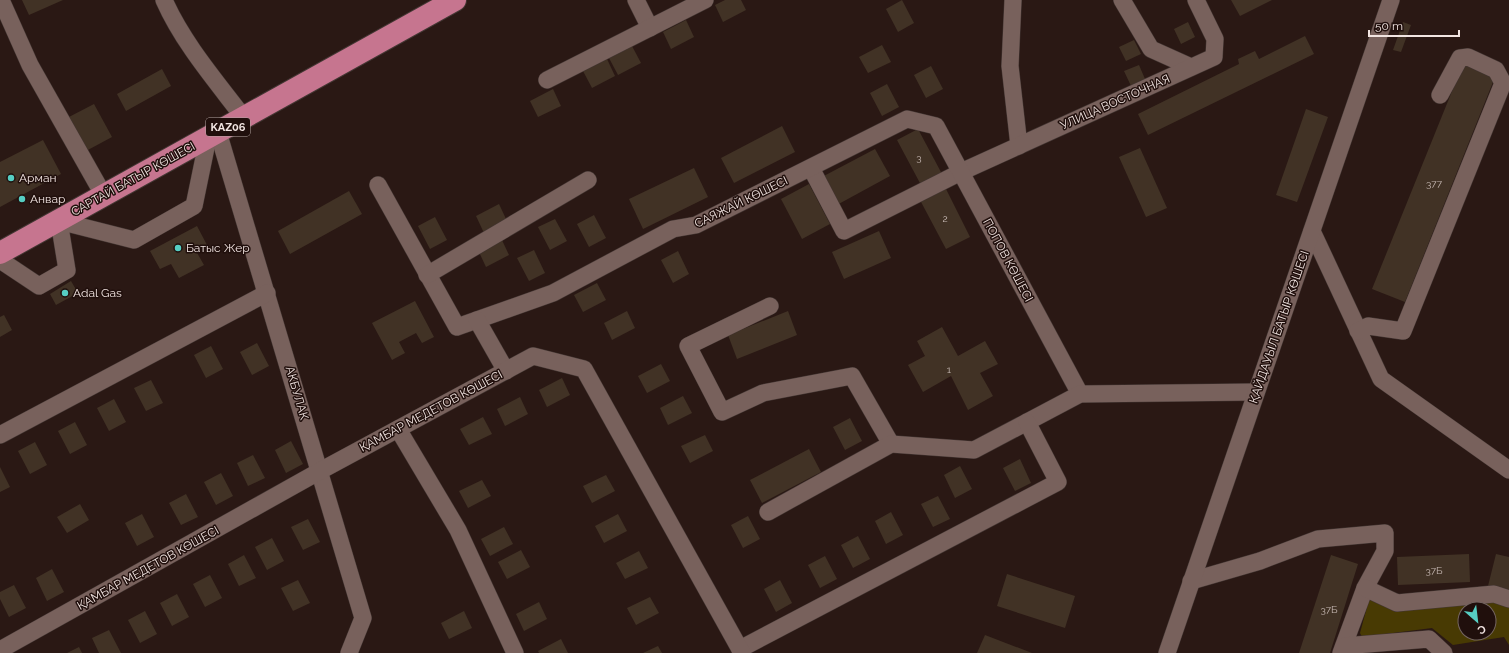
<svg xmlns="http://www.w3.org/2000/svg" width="1509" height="653" font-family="Raleway,sans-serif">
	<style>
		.green { fill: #483a03; fill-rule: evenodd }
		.building { fill: #413225 }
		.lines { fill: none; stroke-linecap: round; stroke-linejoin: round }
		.minor-casing { stroke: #433633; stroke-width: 18 }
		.highway-casing { stroke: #433633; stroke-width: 24 }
		.minor { stroke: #78615c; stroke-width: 17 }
		.highway { stroke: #c6758f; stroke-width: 22 }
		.poi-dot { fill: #56cec3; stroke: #200f0c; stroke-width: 1.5 }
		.labels { text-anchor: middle; stroke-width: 3; stroke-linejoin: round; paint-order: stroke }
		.number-label { font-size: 10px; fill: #c6b8b3 }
		.shield { fill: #200f0c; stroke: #b3a5a2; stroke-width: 1 }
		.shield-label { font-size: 11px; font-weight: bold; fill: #f2e5e2 }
		.street-label { font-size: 12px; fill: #f2e5e2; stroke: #200f0c }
		.poi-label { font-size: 12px; fill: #f2e5e2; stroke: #200f0c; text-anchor: start }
	</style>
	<rect width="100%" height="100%" fill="#2a1814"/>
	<path class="green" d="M1370 596 1499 600 1509 604V645L1504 637 1453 645 1432 628 1362 637 1360 633ZM1465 609H1489V633H1465Z"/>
	<g class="building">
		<path d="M22 0H63L29 15Z"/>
		<path d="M725 0H741L746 10 723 22 715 5Z"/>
		<path d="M902 0 914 23 898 32 886 9Z"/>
		<path d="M1231 0H1272L1240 16Z"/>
		<path d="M686 20 694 37 671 49 663 32Z"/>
		<path d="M1188 22 1195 37 1181 44 1174 29Z"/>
		<path d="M1403 22 1411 25 1401 52 1393 50Z"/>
		<path d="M1305 36 1314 54 1148 135 1138 114 1239 64 1238 59 1255 51 1259 59Z"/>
		<path d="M1134 40 1141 54 1126 61 1119 47Z"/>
		<path d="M882 45 891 62 868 73 859 57Z"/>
		<path d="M632 46 641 63 618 75 609 58Z"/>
		<path d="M607 59 615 76 592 88 583 71Z"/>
		<path d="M1463 64 1495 77 1405 302 1372 289Z"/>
		<path d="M1139 65 1145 79 1131 86 1124 71Z"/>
		<path d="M931 66 943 89 926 98 914 75Z"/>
		<path d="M162 69 171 86 126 111 117 94Z"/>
		<path d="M887 84 899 107 882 116 870 93Z"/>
		<path d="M553 89 561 106 538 117 530 101Z"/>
		<path d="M94 104 112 137 86 151 67 118Z"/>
		<path d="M1306 109 1328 117 1297 202 1276 195Z"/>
		<path d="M782 126 795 152 734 183 721 158Z"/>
		<path d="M918 129 942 174 921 185 897 140Z"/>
		<path d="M43 140 61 174 0 207V162Z"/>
		<path d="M1140 148 1167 208 1146 217 1119 157Z"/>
		<path d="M875 149 890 176 835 206 820 178Z"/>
		<path d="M694 168 708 197 643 229 629 199Z"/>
		<path d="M809 184 830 224 802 239 781 199Z"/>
		<path d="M945 187 970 237 946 249 920 200Z"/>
		<path d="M349 191 362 214 290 254 278 231Z"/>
		<path d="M499 204 507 221 484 233 476 216Z"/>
		<path d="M594 215 606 238 589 247 577 224Z"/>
		<path d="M435 217 447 240 430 249 418 226Z"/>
		<path d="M555 219 567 241 550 250 538 227Z"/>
		<path d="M197 226 207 245 196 251 204 265 179 278 171 264 160 269 150 251Z"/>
		<path d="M879 231 891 258 844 279 832 252Z"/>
		<path d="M501 238 509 255 486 267 478 250Z"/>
		<path d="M534 250 545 273 529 281 517 258Z"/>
		<path d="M678 251 689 274 673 283 661 260Z"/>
		<path d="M71 281 78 293 56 305 50 294Z"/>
		<path d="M597 283 606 300 583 312 574 295Z"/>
		<path d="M415 301 434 337 422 343 416 333 399 342 405 353 392 360 372 323Z"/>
		<path d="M627 311 635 328 612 340 604 323Z"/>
		<path d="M788 311 797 335 737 359 728 335Z"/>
		<path d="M4 315 12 330 0 337V317Z"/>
		<path d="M942 327 958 356 985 341 998 364 980 373 993 396 968 410 951 376 923 392 908 365 925 356 917 341Z"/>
		<path d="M257 343 269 366 252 375 240 352Z"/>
		<path d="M211 346 223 369 206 378 194 355Z"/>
		<path d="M661 364 670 381 647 393 638 376Z"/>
		<path d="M562 378 570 395 547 407 539 390Z"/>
		<path d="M151 380 163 403 146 411 134 388Z"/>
		<path d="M683 396 692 413 668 425 660 408Z"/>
		<path d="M520 397 528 414 505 426 497 409Z"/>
		<path d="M114 399 126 422 109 431 97 408Z"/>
		<path d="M483 417 492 434 469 445 460 429Z"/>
		<path d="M850 418 862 441 845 450 833 427Z"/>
		<path d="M75 422 87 445 70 454 58 431Z"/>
		<path d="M705 435 713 451 690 463 681 446Z"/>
		<path d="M291 441 303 464 286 473 275 450Z"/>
		<path d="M35 442 47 465 30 474 18 451Z"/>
		<path d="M809 449 821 472 762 503 750 480Z"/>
		<path d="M253 455 265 478 248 486 237 463Z"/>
		<path d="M1020 459 1031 483 1015 491 1003 468Z"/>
		<path d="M960 466 972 489 955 498 944 475Z"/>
		<path d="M0 467 10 487 0 492Z"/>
		<path d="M221 473 233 496 216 505 204 482Z"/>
		<path d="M606 475 615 491 592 503 583 486Z"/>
		<path d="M482 480 491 496 468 508 459 491Z"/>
		<path d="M186 494 198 517 181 525 169 503Z"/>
		<path d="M938 496 950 519 933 527 921 504Z"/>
		<path d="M80 504 89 520 67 533 57 517Z"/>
		<path d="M891 512 903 535 886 544 875 521Z"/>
		<path d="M142 514 154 537 137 546 125 523Z"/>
		<path d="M618 514 627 531 604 543 595 526Z"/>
		<path d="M748 516 760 539 743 548 731 525Z"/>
		<path d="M308 519 320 542 303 550 291 527Z"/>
		<path d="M504 527 513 544 490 556 481 539Z"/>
		<path d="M858 536 870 559 853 568 841 545Z"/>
		<path d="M272 538 284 561 267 570 255 547Z"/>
		<path d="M521 550 530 567 507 579 498 562Z"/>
		<path d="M639 551 648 568 625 579 616 563Z"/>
		<path d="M1469 554 1470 582 1398 585 1397 557Z"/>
		<path d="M1496 554 1509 557V590L1488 586Z"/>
		<path d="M244 555 256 578 239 586 228 564Z"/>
		<path d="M1331 555 1358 564 1330 653H1299Z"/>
		<path d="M825 556 837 579 820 588 808 565Z"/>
		<path d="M52 569 64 592 47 601 36 578Z"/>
		<path d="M1007 574 1075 596 1065 628 997 606Z"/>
		<path d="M210 575 222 598 205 607 193 584Z"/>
		<path d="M298 580 310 603 293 611 281 588Z"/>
		<path d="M780 580 792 603 776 612 764 589Z"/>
		<path d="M14 585 26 608 9 617 0 599V592Z"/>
		<path d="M177 594 189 617 172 626 160 603Z"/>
		<path d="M650 597 659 613 636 625 627 608Z"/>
		<path d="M539 602 547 619 524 631 516 614Z"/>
		<path d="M145 611 157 634 140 643 128 620Z"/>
		<path d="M464 611 472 628 449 639 441 623Z"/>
		<path d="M109 630 121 653H99L92 638Z"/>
		<path d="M985 635 1032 653H977Z"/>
		<path d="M561 639 568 653H539L538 651Z"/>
		<path d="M658 646 662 653H643Z"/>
		<path d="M79 647 82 653H67Z"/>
	</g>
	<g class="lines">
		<defs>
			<g id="minor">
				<path d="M1 0 30 65 104 196"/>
				<path d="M164 0C183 43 216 81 244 118"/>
				<path d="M636 0 650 28"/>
				<path d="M1013 0 1010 66 1019 146"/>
				<path d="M1122 0 1151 49 1191 67"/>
				<path d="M547 80 705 0"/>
				<path d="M218 132 363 618 349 653"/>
				<path d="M811 168 844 231 961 172 1214 57 1215 39 1196 0"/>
				<path d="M378 185 457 327 553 293 673 229 696 225 907 119 936 126 1080 394"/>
				<path d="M1312 231 1381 379 1509 470"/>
				<path d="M0 260 39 286 67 270 59 221 134 240 194 206 208 138"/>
				<path d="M427 275 588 180"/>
				<path d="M770 306 688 346 722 412 763 393 852 376 891 444"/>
				<path d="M477 320 506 371"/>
				<path d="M1358 331 1368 326 1403 331 1503 83 1496 70 1468 57 1460 58 1440 95"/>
				<path d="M398 429 458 530 515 653"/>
				<path d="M0 435 267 293"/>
				<path d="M768 512 891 444 974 450 1080 394 1256 392"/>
				<path d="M1191 581 1260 561 1318 539 1385 533V551L1365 588 1341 653"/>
				<path d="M1365 588 1397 603 1494 594 1509 599"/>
				<path d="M1344 646 1429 639 1444 653"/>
				<path d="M740 649 1058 482 1027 422"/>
				<path d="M0 650 320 471 533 356 584 369 742 653"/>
				<path d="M1167 653 1391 0"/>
			</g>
			<path id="highway" d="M0 253 455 0"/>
		</defs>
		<use href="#minor" class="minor-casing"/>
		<use href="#highway" class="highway-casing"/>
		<use href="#minor" class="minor"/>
		<use href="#highway" class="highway"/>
	</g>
	<g class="poi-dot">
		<circle cx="11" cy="178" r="4"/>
		<circle cx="22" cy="199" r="4"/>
		<circle cx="178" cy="248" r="4"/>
		<circle cx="65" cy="293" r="4"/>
	</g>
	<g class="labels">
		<g class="number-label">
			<text x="919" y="161">3</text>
			<text x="1434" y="187">377</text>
			<text x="945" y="222">2</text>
			<text x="949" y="373">1</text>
			<text x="1434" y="574">37Б</text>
			<text x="1329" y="613">37Б</text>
		</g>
		<rect class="shield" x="206" y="118" width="44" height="18" rx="3"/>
		<g class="shield-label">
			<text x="228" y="131">KАZ06</text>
		</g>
		<g class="street-label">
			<text transform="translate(1115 102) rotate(-24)" y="4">УЛИЦА ВОСТОЧНАЯ</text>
			<text transform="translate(133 179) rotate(-29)" y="4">САРТАЙ БАТЫР КӨШЕСІ</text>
			<text transform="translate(741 202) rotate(-26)" y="4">САЯЖАЙ КӨШЕСІ</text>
			<text transform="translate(1008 260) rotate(62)" y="4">ПОПОВ КӨШЕСІ</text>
			<text transform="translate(1279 327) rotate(-71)" y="4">ҚАЙДАУЫЛ БАТЫР КӨШЕСІ</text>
			<text transform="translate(297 393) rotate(74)" y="4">АКБУЛАК</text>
			<text transform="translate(431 411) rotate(-28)" y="4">ҚАМБАР МЕДЕТОВ КӨШЕСІ</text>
			<text transform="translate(148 568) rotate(-29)" y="4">ҚАМБАР МЕДЕТОВ КӨШЕСІ</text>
		</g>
		<g class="poi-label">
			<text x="19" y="182">Арман</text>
			<text x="30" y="203">Анвар</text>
			<text x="186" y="252">Батыс Жер</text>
			<text x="73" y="297">Adal Gas</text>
		</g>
	</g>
	<g transform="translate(1477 621) rotate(152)"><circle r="19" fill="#200f0c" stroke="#746562"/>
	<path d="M0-3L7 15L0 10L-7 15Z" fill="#56cec3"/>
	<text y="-6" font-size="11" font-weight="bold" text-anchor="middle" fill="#f2e5e2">С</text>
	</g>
	<path d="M1369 30v6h90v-6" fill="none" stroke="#f2e5e2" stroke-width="2"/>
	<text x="1375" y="30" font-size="12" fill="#f2e5e2" stroke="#200f0c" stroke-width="3" paint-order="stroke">50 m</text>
</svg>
